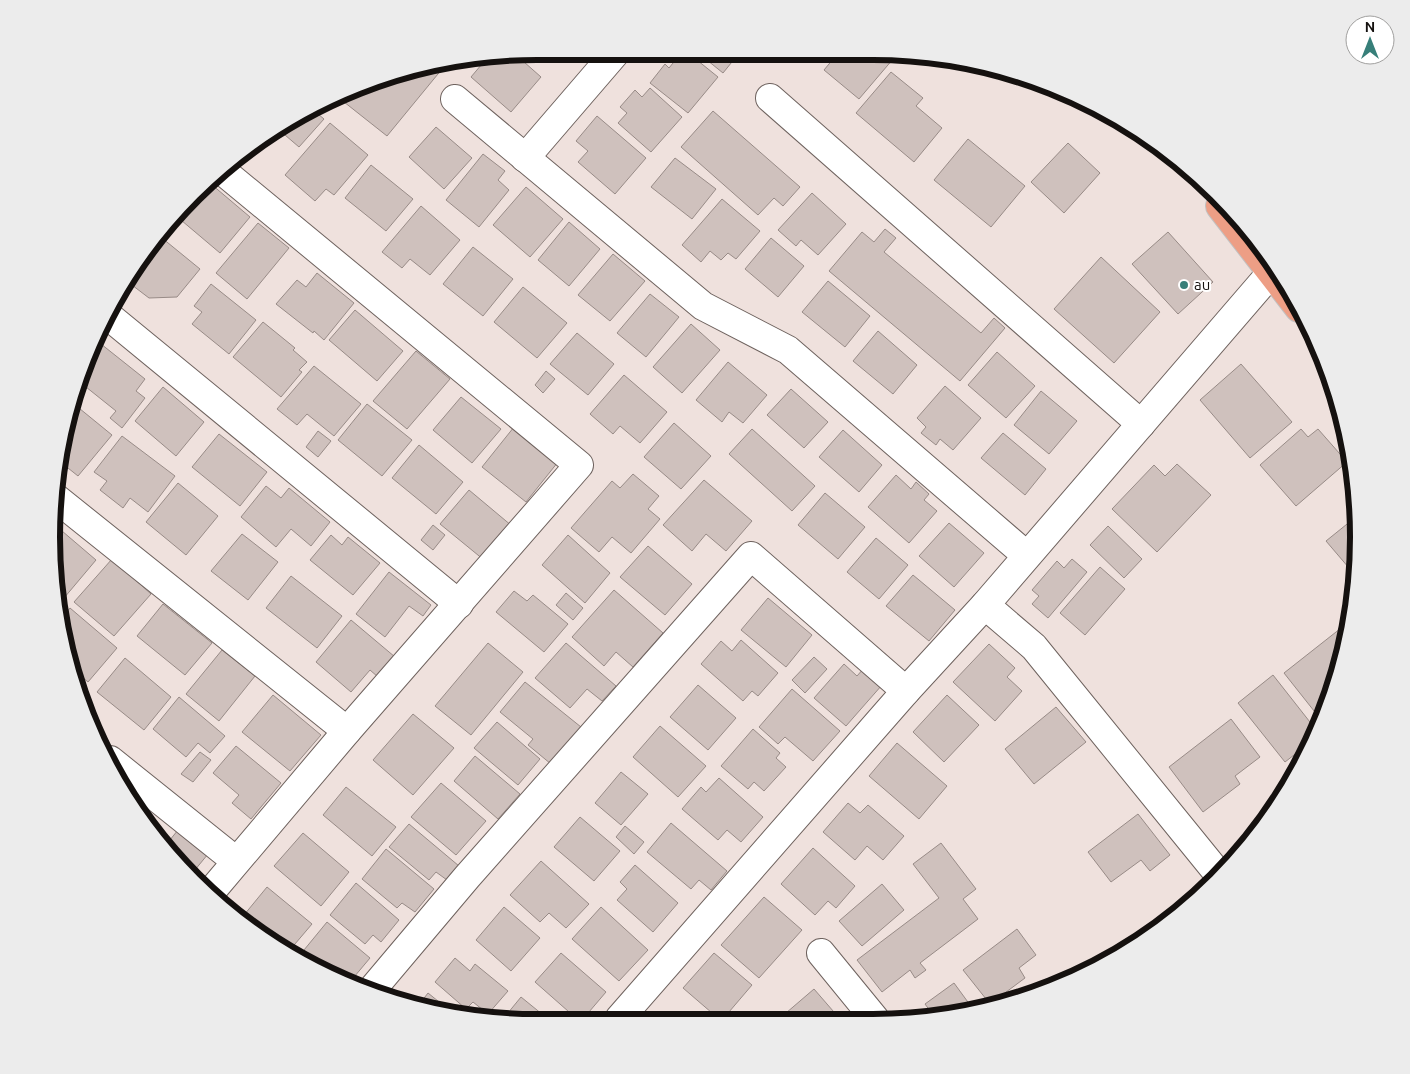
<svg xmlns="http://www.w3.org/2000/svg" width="1410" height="1074" font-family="Ubuntu,sans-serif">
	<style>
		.building { fill: #cfc1bd; stroke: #988b87 }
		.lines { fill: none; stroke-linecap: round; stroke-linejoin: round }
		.street-casing { stroke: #6e625e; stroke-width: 30 }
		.primary-casing { stroke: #c2c1c1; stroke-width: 30 }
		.street { stroke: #fff; stroke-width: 28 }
		.primary { stroke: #ed9e85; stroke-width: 28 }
		.poi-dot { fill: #377f79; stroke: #fff; stroke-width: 2 }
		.labels { text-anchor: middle; stroke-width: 4; stroke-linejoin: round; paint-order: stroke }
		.poi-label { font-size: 15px; fill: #15110f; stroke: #fff; text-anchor: start }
		.rim { fill: none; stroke: #15110f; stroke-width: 6 }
	</style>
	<rect width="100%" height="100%" fill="#efe1dd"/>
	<g class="building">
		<path d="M547 51H562L556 59Z"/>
		<path d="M682 52H687L718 77 688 113 650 83 665 64 669 68Z"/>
		<path d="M697 52H740L723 73Z"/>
		<path d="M839 52H899L859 99 824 70Z"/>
		<path d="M515 54 541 77 511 112 471 77 487 58Z"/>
		<path d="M447 63 387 136 339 98 411 68Z"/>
		<path d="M891 72 923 98 916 106 942 128 914 162 856 113Z"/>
		<path d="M650 88 682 117 651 152 618 123 627 113 620 107 635 90 642 97Z"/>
		<path d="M312 109 324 119 299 147 278 129 294 116Z"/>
		<path d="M713 111 800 187 783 206 774 198 758 215 681 147Z"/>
		<path d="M597 116 646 158 615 194 578 162 588 151 576 141Z"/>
		<path d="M330 123 368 155 334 195 326 189 315 201 285 175Z"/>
		<path d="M436 127 472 158 444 189 409 157Z"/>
		<path d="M968 139 1025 186 991 227 934 180Z"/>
		<path d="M1068 143 1100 173 1064 213 1031 182Z"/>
		<path d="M483 154 505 171 498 180 509 190 479 227 446 200Z"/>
		<path d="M675 158 716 189 692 219 651 187Z"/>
		<path d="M371 165 413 199 386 231 345 198Z"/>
		<path d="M211 184 250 217 220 253 175 215Z"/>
		<path d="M526 187 563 219 530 257 493 225Z"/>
		<path d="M812 193 846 224 818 255 801 240 796 246 778 230Z"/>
		<path d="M722 199 760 231 736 259 728 253 721 260 710 251 701 262 682 245Z"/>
		<path d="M421 206 460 240 430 275 410 259 402 268 382 252Z"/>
		<path d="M569 222 600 249 569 286 538 260Z"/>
		<path d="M258 223 289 248 247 299 216 273Z"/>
		<path d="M885 229 896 238 884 252 981 333 994 318 1005 328 960 381 829 271 862 232 874 242Z"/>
		<path d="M1168 232 1213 282 1178 314 1132 264Z"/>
		<path d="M162 238 200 269 177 297 149 298 128 282Z"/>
		<path d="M771 238 804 266 778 297 745 269Z"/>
		<path d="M473 247 513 279 483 316 443 284Z"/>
		<path d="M613 254 645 281 610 321 578 295Z"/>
		<path d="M1101 257 1160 312 1114 363 1054 309Z"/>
		<path d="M317 273 354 303 324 340 314 331 313 333 276 304 297 280 306 287Z"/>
		<path d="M828 281 870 316 845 347 802 312Z"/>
		<path d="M211 284 256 320 229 354 192 324 202 312 194 306Z"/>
		<path d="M523 287 567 323 537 358 494 322Z"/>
		<path d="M650 294 679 317 646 357 617 333Z"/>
		<path d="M355 310 403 351 377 381 329 340Z"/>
		<path d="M263 322 295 348 293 350 307 362 299 370 302 372 281 397 233 357Z"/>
		<path d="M691 324 720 350 682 393 653 367Z"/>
		<path d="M878 331 917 365 893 394 853 361Z"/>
		<path d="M577 333 614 364 588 395 550 364Z"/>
		<path d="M101 344 145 379 136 391 145 398 122 428 110 418 116 411 81 383 89 359Z"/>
		<path d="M416 351 450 379 407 429 373 401Z"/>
		<path d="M997 352 1035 386 1006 418 968 385Z"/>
		<path d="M728 362 767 395 743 423 729 412 722 422 696 400Z"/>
		<path d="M1241 364 1292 422 1250 458 1200 400Z"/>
		<path d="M314 366 361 404 334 436 307 414 297 425 277 409Z"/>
		<path d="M546 371 555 379 543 393 535 385Z"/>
		<path d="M624 375 667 412 640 443 620 426 613 434 590 414Z"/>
		<path d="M945 386 981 418 953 450 940 439 936 445 921 433 926 427 917 418Z"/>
		<path d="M163 387 204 422 176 456 135 421Z"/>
		<path d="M791 389 828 422 804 448 767 415Z"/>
		<path d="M1041 391 1077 421 1049 454 1014 425Z"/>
		<path d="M461 397 501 429 472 463 433 430Z"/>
		<path d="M74 404 112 435 78 476 63 464 69 457 60 451 61 442Z"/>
		<path d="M367 404 412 440 382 476 338 440Z"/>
		<path d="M674 423 711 456 681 489 644 457Z"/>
		<path d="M514 427 558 462 526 502 482 467Z"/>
		<path d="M752 429 815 486 792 511 729 454Z"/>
		<path d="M1301 429 1308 437 1318 429 1347 462 1296 506 1260 465Z"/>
		<path d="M843 430 882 465 859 492 819 457Z"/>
		<path d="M318 431 331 441 318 457 306 447Z"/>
		<path d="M1003 433 1046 469 1025 495 981 458Z"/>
		<path d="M219 434 267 472 240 506 192 467Z"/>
		<path d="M122 436 175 476 148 512 130 498 123 508 100 490 107 481 94 472Z"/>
		<path d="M419 445 463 482 436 514 392 478Z"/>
		<path d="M1177 464 1211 495 1157 552 1112 509 1154 465 1165 476Z"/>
		<path d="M633 474 659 496 648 509 660 519 631 553 612 537 599 552 571 528 612 481 620 488Z"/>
		<path d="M896 475 911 489 916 482 929 494 924 500 937 511 909 543 868 507Z"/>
		<path d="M704 480 752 521 726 551 706 534 692 551 663 525Z"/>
		<path d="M178 483 218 516 186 555 146 522Z"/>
		<path d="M266 486 281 498 289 488 330 522 311 546 291 529 276 547 241 517Z"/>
		<path d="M469 490 512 526 484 560 440 524Z"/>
		<path d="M825 493 865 527 838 559 798 525Z"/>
		<path d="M1357 516 1359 537 1355 575 1326 541Z"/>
		<path d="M949 523 984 553 954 587 919 556Z"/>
		<path d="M55 525 96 560 64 598 57 593 52 568Z"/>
		<path d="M433 525 445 535 433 550 421 540Z"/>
		<path d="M1108 526 1142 559 1124 578 1090 545Z"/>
		<path d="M242 534 278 562 248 600 211 571Z"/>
		<path d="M331 535 342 545 348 537 380 563 353 595 310 560Z"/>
		<path d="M568 535 610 573 585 603 542 565Z"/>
		<path d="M876 538 908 565 879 599 847 572Z"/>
		<path d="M648 546 692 584 665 615 620 577Z"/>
		<path d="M112 559 151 594 114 636 74 602Z"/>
		<path d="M1072 559 1087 572 1048 618 1032 604 1039 596 1032 590 1057 561 1064 568Z"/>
		<path d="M1100 567 1125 589 1085 635 1060 613Z"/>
		<path d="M389 572 431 605 423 616 409 606 385 637 356 614Z"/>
		<path d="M913 575 955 610 929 641 886 606Z"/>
		<path d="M291 576 342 616 317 648 266 608Z"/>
		<path d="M614 590 663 633 633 667 616 652 604 666 572 637Z"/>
		<path d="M514 591 527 601 533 595 568 624 544 652 496 612Z"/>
		<path d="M566 593 583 608 573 620 556 605Z"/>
		<path d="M768 598 812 635 786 667 741 630Z"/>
		<path d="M163 604 212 643 185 675 137 636Z"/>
		<path d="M70 608 117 648 88 682 72 668 62 618Z"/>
		<path d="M351 620 395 657 378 677 370 670 351 692 316 662Z"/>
		<path d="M1350 621 1349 631 1322 721 1284 673Z"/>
		<path d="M741 640 778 673 758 696 752 691 743 701 701 664 721 641 732 651Z"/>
		<path d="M488 643 523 672 471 735 435 706Z"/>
		<path d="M566 643 616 686 602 701 587 689 570 708 535 678Z"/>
		<path d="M989 644 1015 668 1007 677 1022 691 995 721 953 682Z"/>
		<path d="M222 650 255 676 219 721 186 694Z"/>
		<path d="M814 657 827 669 805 693 792 680Z"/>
		<path d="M125 658 171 697 144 730 97 692Z"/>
		<path d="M844 664 857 676 864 668 882 685 846 726 814 698Z"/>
		<path d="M1273 675 1317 731 1312 741 1285 762 1238 703Z"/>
		<path d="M525 682 581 727 551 764 528 745 533 739 500 712Z"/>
		<path d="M698 685 736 718 708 750 670 717Z"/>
		<path d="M792 689 840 731 813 761 785 737 778 744 759 727Z"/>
		<path d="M273 695 321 735 290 771 242 732Z"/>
		<path d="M947 695 979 725 944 762 913 732Z"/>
		<path d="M179 697 225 736 210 753 198 743 186 757 153 729Z"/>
		<path d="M1056 707 1086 742 1034 784 1005 749Z"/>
		<path d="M413 714 454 748 413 795 373 760Z"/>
		<path d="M1231 719 1260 757 1235 776 1240 784 1203 812 1169 767Z"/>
		<path d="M497 722 540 759 518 785 474 748Z"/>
		<path d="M660 726 706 766 678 797 633 757Z"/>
		<path d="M753 729 780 753 776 758 786 767 764 791 754 782 748 789 721 766Z"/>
		<path d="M897 743 947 786 919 819 869 776Z"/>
		<path d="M236 746 281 783 251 819 232 803 239 795 213 773Z"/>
		<path d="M200 752 211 760 193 782 181 774Z"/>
		<path d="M475 756 520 794 498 819 454 781Z"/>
		<path d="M621 772 648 794 621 825 595 803Z"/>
		<path d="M719 778 763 817 741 842 727 830 718 840 682 809 701 787 706 792Z"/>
		<path d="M441 783 486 821 456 855 411 817Z"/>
		<path d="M346 787 396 827 372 856 323 815Z"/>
		<path d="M848 803 860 813 868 805 904 836 883 860 867 846 855 860 823 832Z"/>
		<path d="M1138 814 1170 855 1150 871 1141 860 1111 882 1088 852Z"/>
		<path d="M580 817 620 851 594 881 554 847Z"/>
		<path d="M671 823 727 871 711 890 699 880 691 889 647 852Z"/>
		<path d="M409 824 459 866 447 880 436 872 429 880 389 847Z"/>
		<path d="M625 826 644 842 634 854 616 837Z"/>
		<path d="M178 830 208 854 190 876 165 846Z"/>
		<path d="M303 833 349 872 321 906 274 866Z"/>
		<path d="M941 843 976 889 963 899 978 919 920 963 926 970 915 978 910 970 882 992 857 960 939 898 913 864Z"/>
		<path d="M813 848 855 886 836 908 828 901 815 915 781 884Z"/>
		<path d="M386 849 434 889 415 912 402 903 397 908 362 879Z"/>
		<path d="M541 861 589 904 566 928 549 913 540 922 510 895Z"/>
		<path d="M635 865 678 903 653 932 617 900 627 889 620 882Z"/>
		<path d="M356 883 399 920 381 942 373 935 365 944 330 915Z"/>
		<path d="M882 884 904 910 862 946 839 921Z"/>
		<path d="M267 887 312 924 289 951 244 915Z"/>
		<path d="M764 897 802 930 759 978 721 945Z"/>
		<path d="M1189 902 1143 941 1120 953Z"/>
		<path d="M504 907 540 938 511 971 476 940Z"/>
		<path d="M601 907 648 950 619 981 572 939Z"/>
		<path d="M327 922 370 958 349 983 335 976 304 950Z"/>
		<path d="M1017 929 1036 955 1019 968 1025 978 990 1004 963 970Z"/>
		<path d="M561 953 606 992 583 1019H577L535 982Z"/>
		<path d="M714 953 752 985 723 1019H719L683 988Z"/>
		<path d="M455 958 470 971 475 964 508 991 488 1014 473 1002 466 1009 435 982Z"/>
		<path d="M954 983 973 1009 936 1019 925 1004Z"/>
		<path d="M814 989 840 1019H779Z"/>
		<path d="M428 993 454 1014 418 1006Z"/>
		<path d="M521 997 548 1019H503Z"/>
		<path d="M664 1011 672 1019H658Z"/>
	</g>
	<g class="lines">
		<defs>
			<g id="street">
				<path d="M770 98 1141 424"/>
				<path d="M455 99 703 306 788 350 1026 555"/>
				<path d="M525 158 617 51"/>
				<path d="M106 314 459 604"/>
				<path d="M57 499 347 731"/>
				<path d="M985 605 1034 647 1220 876"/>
				<path d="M110 760 236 861"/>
				<path d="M210 893 347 731 579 465 225 173"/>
				<path d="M821 953 875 1019"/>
				<path d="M370 992 467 877 751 556 906 691"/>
				<path d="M619 1019 906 691 985 605 1271 273"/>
			</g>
			<path id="primary" d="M1220 206 1299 308"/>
		</defs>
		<use href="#street" class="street-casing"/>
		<use href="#primary" class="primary-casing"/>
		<use href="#street" class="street"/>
		<use href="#primary" class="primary"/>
	</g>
	<circle class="poi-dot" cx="1184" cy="285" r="5"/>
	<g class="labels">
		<g class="poi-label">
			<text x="1194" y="290">au</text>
		</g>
	</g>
	<path d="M0 0H1410V1074H0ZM537 60H873A477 477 0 0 1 1350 537V537A477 477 0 0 1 873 1014H537A477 477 0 0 1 60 537V537A477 477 0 0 1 537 60Z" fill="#ececec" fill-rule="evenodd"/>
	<path class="rim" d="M537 60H873A477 477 0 0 1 1350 537V537A477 477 0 0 1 873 1014H537A477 477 0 0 1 60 537V537A477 477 0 0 1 537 60Z"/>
	<g transform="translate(1370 40)"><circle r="24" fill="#ffffff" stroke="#a1a09f"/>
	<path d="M0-4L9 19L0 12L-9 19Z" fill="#377f79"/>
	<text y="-8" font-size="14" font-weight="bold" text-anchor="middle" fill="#15110f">N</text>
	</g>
</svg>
